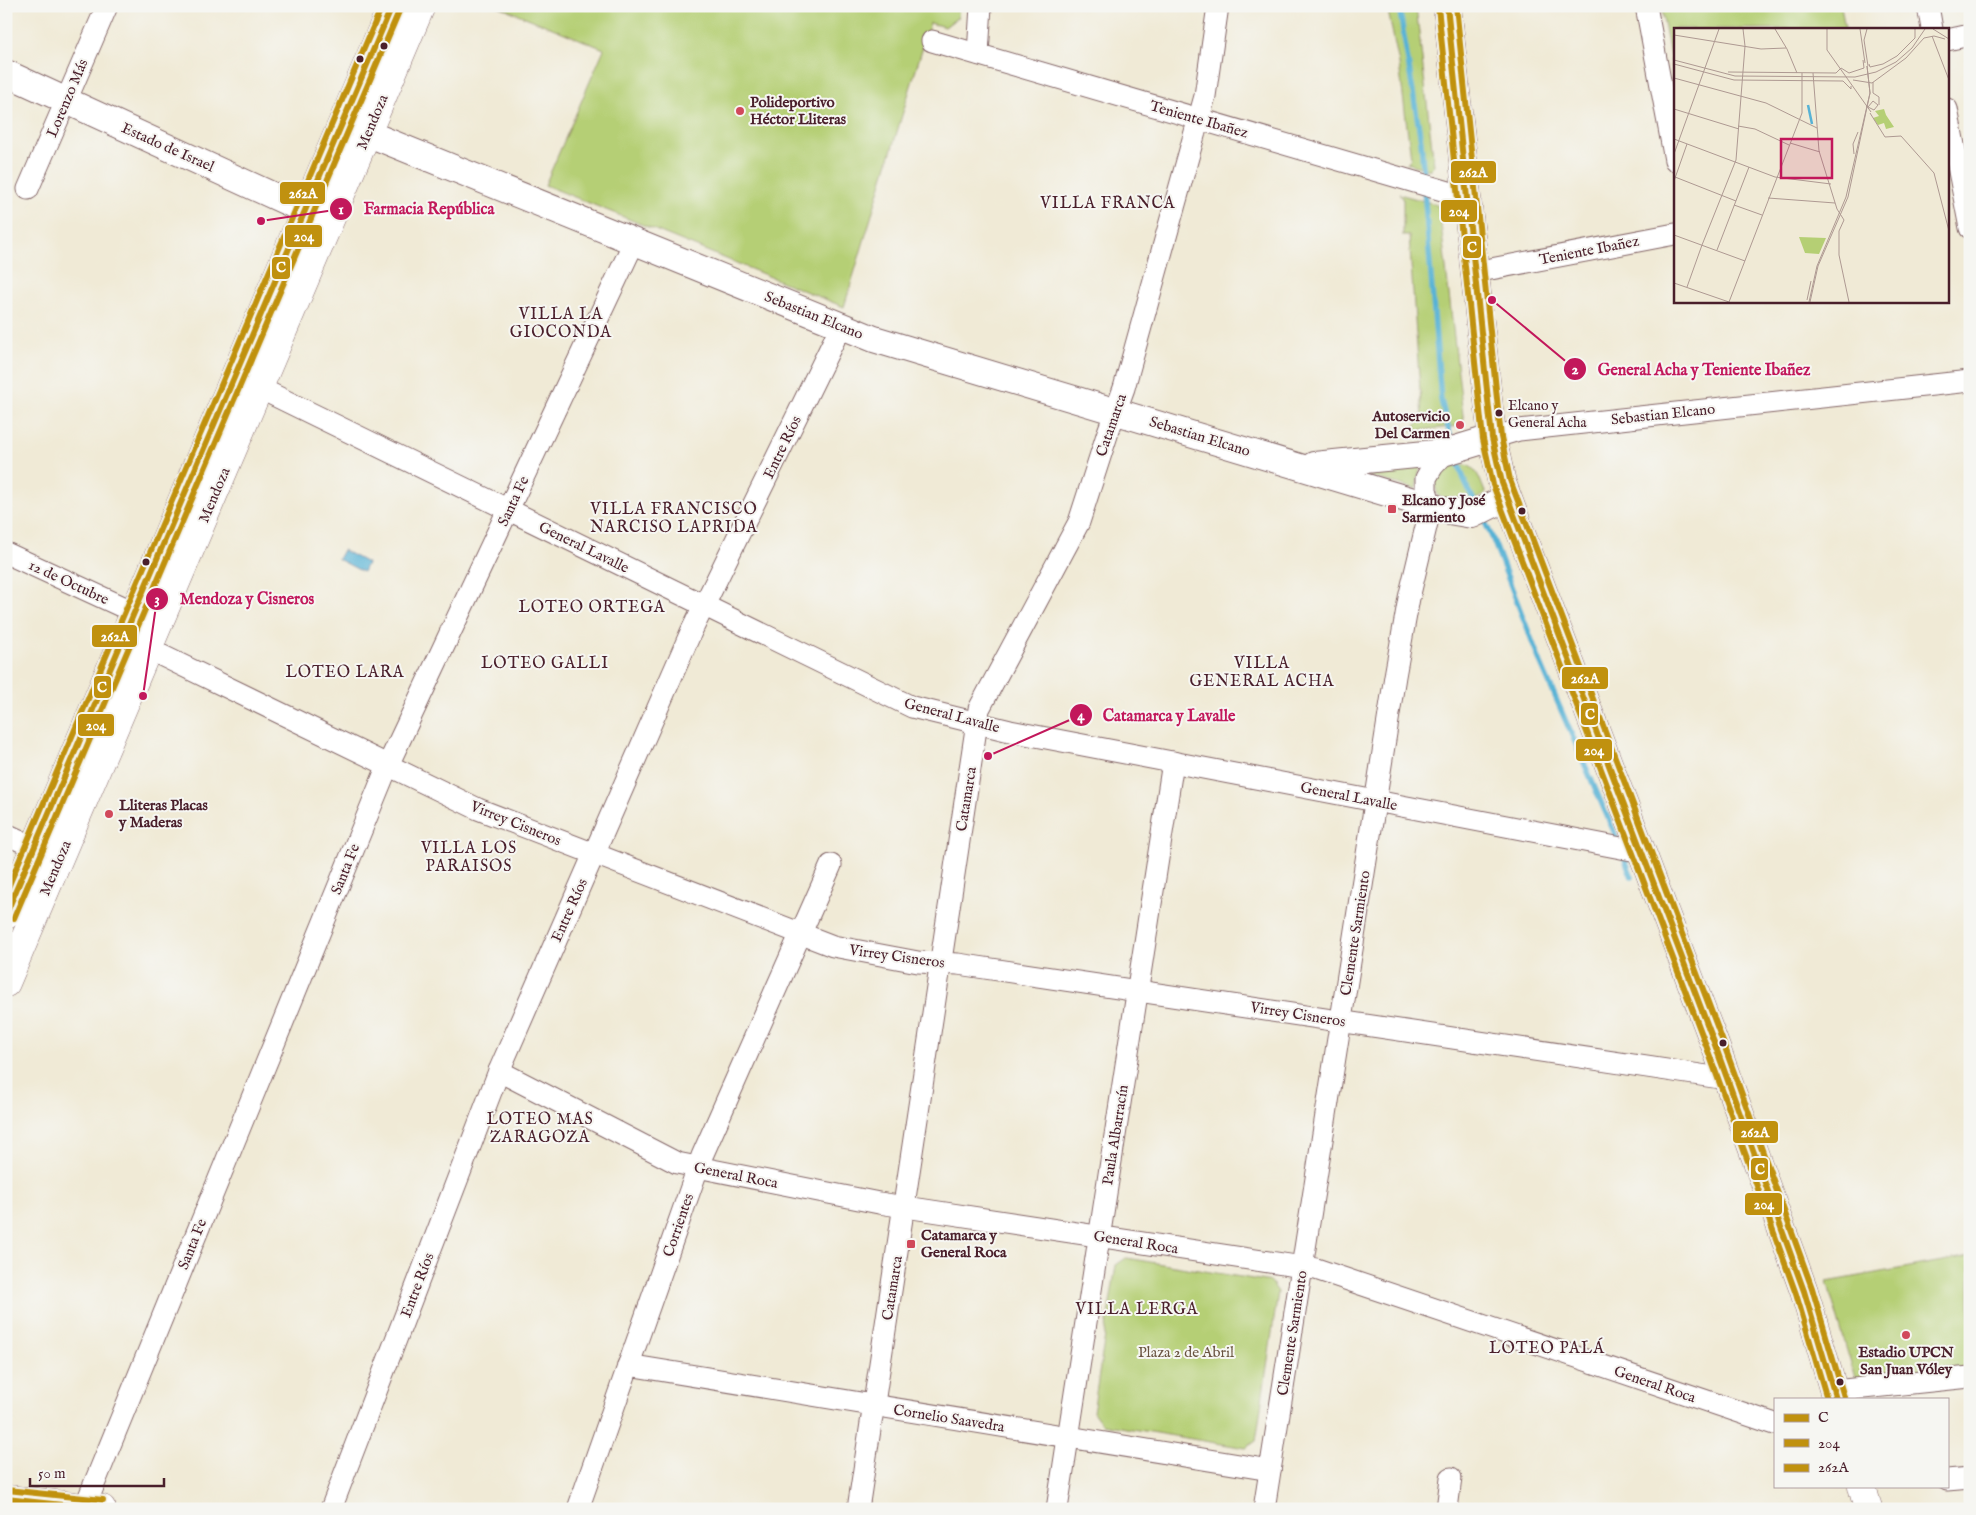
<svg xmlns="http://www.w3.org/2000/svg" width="1976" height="1515" font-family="'IM FELL English',serif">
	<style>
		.green { fill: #b5cf74; stroke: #807750 }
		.water { fill: #57b2d5; stroke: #506880 }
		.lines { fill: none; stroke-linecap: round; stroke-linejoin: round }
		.stream { stroke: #57b2d5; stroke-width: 5.5 }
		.minor-casing { stroke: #846667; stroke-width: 23 }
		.tertiary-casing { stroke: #846667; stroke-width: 28 }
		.secondary-casing { stroke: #846667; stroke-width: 29 }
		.primary-casing { stroke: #846667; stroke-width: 29 }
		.minor { stroke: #fff; stroke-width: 21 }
		.tertiary { stroke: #fff; stroke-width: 26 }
		.secondary { stroke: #fff; stroke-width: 28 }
		.primary { stroke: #fff; stroke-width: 28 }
		.bus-1-casing { stroke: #f6f6f2; stroke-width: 10 }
		.bus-2-casing { stroke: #f6f6f2; stroke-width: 10 }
		.bus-3-casing { stroke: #f6f6f2; stroke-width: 10 }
		.bus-1 { stroke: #c0910f; stroke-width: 6 }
		.bus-2 { stroke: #c0910f; stroke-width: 6 }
		.bus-3 { stroke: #c0910f; stroke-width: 6 }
		.bus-dot { fill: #4a1f2b; stroke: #f6f6f2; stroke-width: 2 }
		.poi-dot { fill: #d1495b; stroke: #f6f6f2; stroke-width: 2 }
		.labels { text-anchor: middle; stroke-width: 4; stroke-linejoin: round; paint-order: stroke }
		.bus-label { font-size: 14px; fill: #4a1f2b; stroke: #f6f6f2; text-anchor: start }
		.street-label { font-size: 15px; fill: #4a1f2b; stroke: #f6f6f2 }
		.poi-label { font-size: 15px; font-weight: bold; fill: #4a1f2b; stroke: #f6f6f2; text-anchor: start }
		.park-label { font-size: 15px; fill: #6a5441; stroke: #f6f6f2 }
		.neighbourhood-label { font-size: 16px; letter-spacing: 1px; fill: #4a1f2b; stroke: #f6f6f2 }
		.inset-river { fill: none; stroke: #57b2d5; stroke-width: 2.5 }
		.inset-road { fill: none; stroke: #ae9992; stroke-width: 1 }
		.view { fill: #c2185b; fill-opacity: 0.15; stroke: #c2185b; stroke-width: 2.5 }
		.inset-edge { fill: none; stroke: #4a1f2b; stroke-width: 2.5 }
		.leader { fill: none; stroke: #c2185b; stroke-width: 2 }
		.callout-dot { fill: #c2185b; stroke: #f6f6f2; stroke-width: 2 }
		.mark-label { font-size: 15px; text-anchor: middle; font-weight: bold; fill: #fff }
		.callout-label { font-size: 16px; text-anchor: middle; font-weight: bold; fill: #c2185b; stroke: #f6f6f2; stroke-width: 4; stroke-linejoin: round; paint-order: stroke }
		.line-badge { stroke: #f6f6f2; stroke-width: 2 }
		.badge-label { font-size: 14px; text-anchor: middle; font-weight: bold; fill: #fff }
	</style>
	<rect width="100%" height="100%" fill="#f6f6f2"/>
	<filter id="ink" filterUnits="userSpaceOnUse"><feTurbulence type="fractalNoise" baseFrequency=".02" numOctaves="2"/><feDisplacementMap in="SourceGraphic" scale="10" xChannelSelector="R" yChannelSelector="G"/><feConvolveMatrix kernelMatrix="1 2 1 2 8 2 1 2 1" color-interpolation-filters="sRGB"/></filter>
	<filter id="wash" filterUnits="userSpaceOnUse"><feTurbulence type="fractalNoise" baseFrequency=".0096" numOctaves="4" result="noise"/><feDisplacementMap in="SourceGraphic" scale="20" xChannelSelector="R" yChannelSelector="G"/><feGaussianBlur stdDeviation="1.12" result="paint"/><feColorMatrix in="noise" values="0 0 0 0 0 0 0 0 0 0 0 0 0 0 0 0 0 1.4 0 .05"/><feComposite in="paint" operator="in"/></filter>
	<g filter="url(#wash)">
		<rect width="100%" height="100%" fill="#f0ead6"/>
		<g class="green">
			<path d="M498 6H959L958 17 945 27 930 23 844 307 545 185 604 49Z"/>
			<path d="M1387 6H1416L1434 165 1429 170 1407 163 1411 158 1399 64Z"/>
			<path d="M1661 6H1841L1845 29H1675V72H1673Z"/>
			<path d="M1399 194 1435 204 1439 207 1464 424 1461 426 1411 431 1422 418 1409 236H1403V199Z"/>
			<path d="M1451 463C1476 464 1476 470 1485 492L1484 495 1469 504 1438 496 1435 485 1441 467Z"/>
			<path d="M1420 467 1416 489 1361 474Z"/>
			<path d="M1970 1256V1374L1857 1385 1827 1282Z"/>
			<path d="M1126 1258 1271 1282 1278 1292 1256 1441 1246 1448 1102 1424 1093 1412 1116 1265Z"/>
		</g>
		<path class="water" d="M343 550 367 563 363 572 338 559Z"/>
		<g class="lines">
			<g class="stream">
				<path d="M1399 6 1421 141 1424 180"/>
				<path d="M1424 189 1441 400 1452 443"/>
				<path d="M1456 456 1465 482 1476 505"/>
				<path d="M1483 518 1492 537 1541 664 1618 841"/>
				<path d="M1622 852 1632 877"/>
			</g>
		</g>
	</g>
	<g filter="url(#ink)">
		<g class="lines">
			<defs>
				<g id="minor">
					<path d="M1646 6 1675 160"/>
					<path d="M1928 6 1932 29"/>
					<path d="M1947 40 1970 35"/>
					<path d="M932 41 1466 197"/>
					<path d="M978 54 981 6"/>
					<path d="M1947 109 1970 228"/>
					<path d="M28 189 107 6"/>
					<path d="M1475 272 1675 234"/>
					<path d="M245 381 912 707 1010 731 1642 852"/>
					<path d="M1492 438 1519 430 1970 381"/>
					<path d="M6 553 149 619"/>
					<path d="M134 642 478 809 833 946 918 962 958 964 1727 1079"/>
					<path d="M6 834 49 854"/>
					<path d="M499 1071 677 1163 879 1203 1316 1269 1775 1424"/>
					<path d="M628 1365 1270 1470"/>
					<path d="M1834 1391 1970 1377"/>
					<path d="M1947 1480 1970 1478"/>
					<path d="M84 1509 388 765 634 242"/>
					<path d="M331 1509 499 1071 691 632 841 326"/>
					<path d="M578 1509 702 1156 831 865"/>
					<path d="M858 1509 979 709 1079 522 1108 432 1124 388 1205 96 1218 6"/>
					<path d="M1057 1509 1173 762"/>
					<path d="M1264 1509 1395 676 1409 598 1431 506 1426 490V478L1433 466 1446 452"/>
					<path d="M1447 1509 1451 1478"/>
				</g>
				<g id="tertiary">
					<path d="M6 73 326 220"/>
					<path d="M347 125 874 339 1443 510 1472 515 1506 498"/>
					<path d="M1314 465 1446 452 1492 438"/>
				</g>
				<g id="secondary">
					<path d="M1447 6 1492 438 1502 483 1715 1045 1804 1291 1836 1399"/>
					<path d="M1862 1486 1868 1509"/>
					<path d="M6 1499 102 1509"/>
				</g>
				<g id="primary">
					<path d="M6 915 392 6"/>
					<path d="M6 983 421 6"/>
				</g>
			</defs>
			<use href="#minor" class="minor-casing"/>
			<use href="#tertiary" class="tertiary-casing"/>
			<use href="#secondary" class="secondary-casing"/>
			<use href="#primary" class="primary-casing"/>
			<use href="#minor" class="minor"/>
			<use href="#tertiary" class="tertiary"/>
			<use href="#secondary" class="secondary"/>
			<use href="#primary" class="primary"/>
			<defs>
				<g id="bus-1">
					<path d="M1447 6 1492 438 1502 483 1715 1045 1804 1291 1836 1399"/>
					<path d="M6 914 392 6"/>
					<path d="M6 1499 100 1509"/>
				</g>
				<g id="bus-2">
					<path d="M1438 7 1483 439 1493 485 1707 1048 1796 1294 1827 1399"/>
					<path d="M14 918 400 9"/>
				</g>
				<g id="bus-3">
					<path d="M1456 6 1501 437 1510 480 1723 1042 1812 1288 1844 1397"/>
					<path d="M6 892 382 6"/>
					<path d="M7 1490 103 1500"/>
				</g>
			</defs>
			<use href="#bus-1" class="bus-1-casing"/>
			<use href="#bus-2" class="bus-2-casing"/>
			<use href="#bus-3" class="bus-3-casing"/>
			<use href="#bus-1" class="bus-1"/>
			<use href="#bus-2" class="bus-2"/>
			<use href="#bus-3" class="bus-3"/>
		</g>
	</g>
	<g class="bus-dot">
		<circle cx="384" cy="46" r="4.5"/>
		<circle cx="360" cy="59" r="4.5"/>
		<circle cx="1499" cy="413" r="4.5"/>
		<circle cx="1522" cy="511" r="4.5"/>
		<circle cx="146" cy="562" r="4.5"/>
		<circle cx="1723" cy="1043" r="4.5"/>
		<circle cx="1840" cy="1382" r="4.5"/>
	</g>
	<g class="poi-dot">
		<circle cx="740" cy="111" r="5"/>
		<circle cx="1460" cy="425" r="5"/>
		<rect x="1387" y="504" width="10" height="10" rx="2.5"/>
		<circle cx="109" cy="814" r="5"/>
		<rect x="906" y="1239" width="10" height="10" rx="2.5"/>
		<circle cx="1906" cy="1335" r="5"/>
	</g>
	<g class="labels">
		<g class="bus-label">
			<text x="1508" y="410">Elcano y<tspan x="1508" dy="17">General Acha</tspan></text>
		</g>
		<g class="street-label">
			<text transform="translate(67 98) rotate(-67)" y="5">Lorenzo Más</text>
			<text transform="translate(1199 119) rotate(16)" y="5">Teniente Ibañez</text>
			<text transform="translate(372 122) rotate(-67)" y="5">Mendoza</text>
			<text transform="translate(168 147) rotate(24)" y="5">Estado de Israel</text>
			<text transform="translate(1589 250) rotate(-11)" y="5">Teniente Ibañez</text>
			<text transform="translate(814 315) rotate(22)" y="5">Sebastian Elcano</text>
			<text transform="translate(1663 414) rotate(-6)" y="5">Sebastian Elcano</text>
			<text transform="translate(1111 425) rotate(-71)" y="5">Catamarca</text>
			<text transform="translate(1200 436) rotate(17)" y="5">Sebastian Elcano</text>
			<text transform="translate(782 447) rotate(-64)" y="5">Entre Ríos</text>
			<text transform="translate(214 495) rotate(-67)" y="5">Mendoza</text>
			<text transform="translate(513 501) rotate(-65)" y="5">Santa Fe</text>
			<text transform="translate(584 547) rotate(26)" y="5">General Lavalle</text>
			<text transform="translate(69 582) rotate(25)" y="5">12 de Octubre</text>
			<text transform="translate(952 715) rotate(15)" y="5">General Lavalle</text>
			<text transform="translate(1349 796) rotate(11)" y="5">General Lavalle</text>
			<text transform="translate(966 799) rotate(-81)" y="5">Catamarca</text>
			<text transform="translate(516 823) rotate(22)" y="5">Virrey Cisneros</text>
			<text transform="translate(55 868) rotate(-67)" y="5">Mendoza</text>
			<text transform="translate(345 869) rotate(-68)" y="5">Santa Fe</text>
			<text transform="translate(569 910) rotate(-66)" y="5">Entre Ríos</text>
			<text transform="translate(1355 933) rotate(-81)" y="5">Clemente Sarmiento</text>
			<text transform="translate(897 956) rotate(8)" y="5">Virrey Cisneros</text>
			<text transform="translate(1298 1014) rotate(9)" y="5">Virrey Cisneros</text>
			<text transform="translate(1115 1135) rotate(-81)" y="5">Paula Albarracín</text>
			<text transform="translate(736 1175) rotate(11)" y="5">General Roca</text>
			<text transform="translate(678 1225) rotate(-71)" y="5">Corrientes</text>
			<text transform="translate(1136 1242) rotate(9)" y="5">General Roca</text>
			<text transform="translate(192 1244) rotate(-68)" y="5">Santa Fe</text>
			<text transform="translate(417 1285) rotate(-69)" y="5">Entre Ríos</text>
			<text transform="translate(892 1288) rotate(-81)" y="5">Catamarca</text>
			<text transform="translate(1292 1333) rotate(-81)" y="5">Clemente Sarmiento</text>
			<text transform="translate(1655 1384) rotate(19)" y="5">General Roca</text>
			<text transform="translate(949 1418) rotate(9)" y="5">Cornelio Saavedra</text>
		</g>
		<g class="poi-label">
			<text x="750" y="107">Polideportivo<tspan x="750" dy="17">Héctor Lliteras</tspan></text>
			<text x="1450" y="421" text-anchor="end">Autoservicio<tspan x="1450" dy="17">Del Carmen</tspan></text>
			<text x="1402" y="505">Elcano y José<tspan x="1402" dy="17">Sarmiento</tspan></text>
			<text x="119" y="810">Lliteras Placas<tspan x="119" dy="17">y Maderas</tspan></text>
			<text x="921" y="1240">Catamarca y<tspan x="921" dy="17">General Roca</tspan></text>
			<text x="1906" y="1357" text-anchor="middle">Estadio UPCN<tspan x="1906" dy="17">San Juan Vóley</tspan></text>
		</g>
		<g class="park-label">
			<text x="1186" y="1357">Plaza 2 de Abril</text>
		</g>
		<g class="neighbourhood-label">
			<text x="1108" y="208">VILLA FRANCA</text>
			<text x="561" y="319">VILLA LA<tspan x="561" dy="18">GIOCONDA</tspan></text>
			<text x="674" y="514">VILLA FRANCISCO<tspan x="674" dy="18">NARCISO LAPRIDA</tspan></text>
			<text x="592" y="612">LOTEO ORTEGA</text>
			<text x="545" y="668">LOTEO GALLI</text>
			<text x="1262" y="668">VILLA<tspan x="1262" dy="18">GENERAL ACHA</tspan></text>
			<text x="345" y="677">LOTEO LARA</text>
			<text x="469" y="853">VILLA LOS<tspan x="469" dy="18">PARAISOS</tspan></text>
			<text x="540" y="1124">LOTEO MAS<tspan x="540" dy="18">ZARAGOZA</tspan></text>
			<text x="1137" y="1314">VILLA LERGA</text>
			<text x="1547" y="1353">LOTEO PALÁ</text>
		</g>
	</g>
	<g transform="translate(1674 28)">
		<rect width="275" height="275" fill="#f0ead6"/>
		<path d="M210 81 212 87 220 99 212 101 210 95 204 97 199 90 205 88 201 83ZM125 209 152 210 145 226 131 225Z" fill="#b5cf74"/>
		<path class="inset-river" d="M134 77 138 96"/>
		<path class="inset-road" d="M101 1 113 21M153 1V22L197 84M186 1 191 35M193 1 190 12 194 38M259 1 275 11M0 3V43M0 7 87 21 112 20M258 8 275 52M113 21 123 45M0 32 61 48 181 49 202 44 222 34 238 20 251 1M0 36 60 52 169 53 177 61V58M195 36 196 39 209 36 223 28 241 10V1M54 44 162 45 167 40 175 45 190 40 189 32M139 45 145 123 163 181 170 192 165 203V227L175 274M0 50 92 75 143 100M179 52 198 55 232 30 250 10 260 8 271 11M199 54V65L205 69V77M192 78 200 82 204 77 199 73 194 79M0 81 65 101M196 85 211 109 227 108 260 145 275 203M64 98 81 101 115 117M0 111 101 149 157 156M116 115 146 124M0 126 45 1M180 126 179 116 184 104M1 149 62 173M0 153 13 116M94 170 161 175M60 177 88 187M0 207 71 233M28 217 62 132 71 18 69 1M43 222 75 139M0 255 55 274M13 259 28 217M133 272 137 253M55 274 128 85V45M135 274 143 238 172 169 196 65 193 38 196 65 174 169 144 238 136 274"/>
		<path class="view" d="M107 111H158V150H107Z"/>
		<rect width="275" height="275" class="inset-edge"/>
	</g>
	<path class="leader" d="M261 221L341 209M1492 300L1575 369M143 696L157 599M988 756L1081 715"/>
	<g class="callout-dot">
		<circle cx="261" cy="221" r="5"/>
		<circle cx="1492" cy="300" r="5"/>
		<circle cx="143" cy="696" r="5"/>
		<circle cx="988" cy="756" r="5"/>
		<circle cx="341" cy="209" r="12"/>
		<circle cx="1575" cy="369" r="12"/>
		<circle cx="157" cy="599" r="12"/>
		<circle cx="1081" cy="715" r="12"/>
	</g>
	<g class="mark-label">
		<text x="341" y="214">1</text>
		<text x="1575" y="374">2</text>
		<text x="157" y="604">3</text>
		<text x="1081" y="720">4</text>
	</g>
	<g class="callout-label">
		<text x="429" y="214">Farmacia República</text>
		<text x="1704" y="375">General Acha y Teniente Ibañez</text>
		<text x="247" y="604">Mendoza y Cisneros</text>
		<text x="1169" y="721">Catamarca y Lavalle</text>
	</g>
	<g class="line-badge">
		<rect x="1450" y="160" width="47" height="24" rx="5" fill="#c0910f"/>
		<rect x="279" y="181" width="47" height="24" rx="5" fill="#c0910f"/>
		<rect x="1440" y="199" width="38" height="24" rx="5" fill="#c0910f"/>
		<rect x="284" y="224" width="39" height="24" rx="5" fill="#c0910f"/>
		<rect x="1462" y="235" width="20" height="24" rx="5" fill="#c0910f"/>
		<rect x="271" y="256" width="20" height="24" rx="5" fill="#c0910f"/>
		<rect x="91" y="624" width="47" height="24" rx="5" fill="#c0910f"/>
		<rect x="1561" y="666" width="48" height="24" rx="5" fill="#c0910f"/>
		<rect x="93" y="675" width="19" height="24" rx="5" fill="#c0910f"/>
		<rect x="1580" y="702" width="19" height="24" rx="5" fill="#c0910f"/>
		<rect x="77" y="713" width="38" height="24" rx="5" fill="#c0910f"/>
		<rect x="1575" y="738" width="38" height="24" rx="5" fill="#c0910f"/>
		<rect x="1732" y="1120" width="47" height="24" rx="5" fill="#c0910f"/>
		<rect x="1750" y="1157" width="19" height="24" rx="5" fill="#c0910f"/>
		<rect x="1744" y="1192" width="39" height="24" rx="5" fill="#c0910f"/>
	</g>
	<g class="badge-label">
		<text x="1473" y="177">262A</text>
		<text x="303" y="198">262A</text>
		<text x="1459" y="216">204</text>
		<text x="304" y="241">204</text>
		<text x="1472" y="252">C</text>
		<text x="281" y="272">C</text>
		<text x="115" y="641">262A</text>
		<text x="1585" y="683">262A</text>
		<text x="102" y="692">C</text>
		<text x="1590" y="719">C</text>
		<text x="96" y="730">204</text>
		<text x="1594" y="755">204</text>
		<text x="1755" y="1137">262A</text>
		<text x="1760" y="1174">C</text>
		<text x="1764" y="1209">204</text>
	</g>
	<rect width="1976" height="1515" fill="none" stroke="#f6f6f2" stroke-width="25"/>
	<rect x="1774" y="1398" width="175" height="90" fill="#f6f6f2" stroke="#b1a0a2"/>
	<rect x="1784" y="1414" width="25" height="8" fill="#c0910f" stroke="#b1a0a2"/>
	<text x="1818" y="1422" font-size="15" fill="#4a1f2b">C</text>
	<rect x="1784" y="1439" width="25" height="8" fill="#c0910f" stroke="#b1a0a2"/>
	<text x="1818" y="1448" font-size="15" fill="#4a1f2b">204</text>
	<rect x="1784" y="1464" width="25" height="8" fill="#c0910f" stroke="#b1a0a2"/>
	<text x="1818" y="1472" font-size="15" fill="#4a1f2b">262A</text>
	<path d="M30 1478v8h134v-8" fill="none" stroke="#4a1f2b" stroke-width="2.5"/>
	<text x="38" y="1478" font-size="15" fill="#4a1f2b" stroke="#f6f6f2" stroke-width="4" paint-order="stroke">50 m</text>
</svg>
